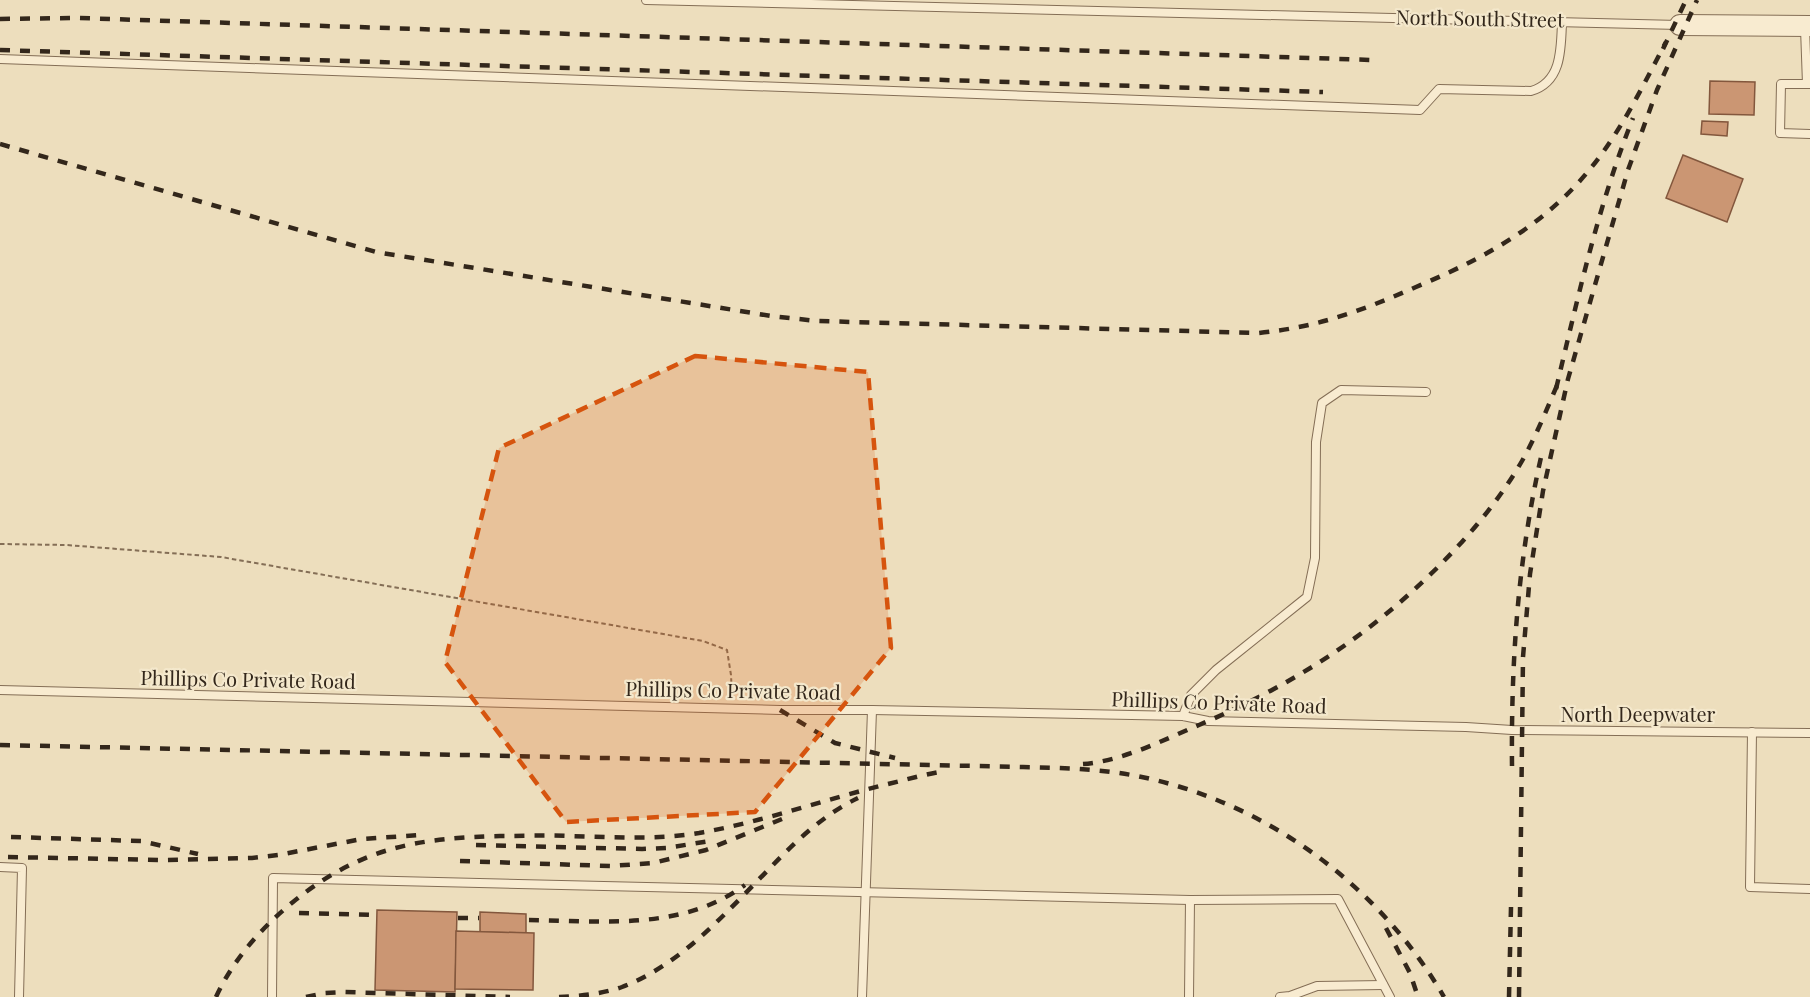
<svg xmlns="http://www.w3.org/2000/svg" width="1810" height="997" font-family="'Playfair Display',serif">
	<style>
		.building { fill: #cb9673; stroke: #83573d; stroke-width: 1.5 }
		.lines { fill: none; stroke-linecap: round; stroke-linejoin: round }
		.service-casing { stroke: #846e56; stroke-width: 10 }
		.tertiary-casing { stroke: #846e56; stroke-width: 22 }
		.path { stroke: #846e56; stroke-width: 2; stroke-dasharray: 4.5 3; stroke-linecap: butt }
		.service { stroke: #f8ebd0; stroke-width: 8 }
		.tertiary { stroke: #f8ebd0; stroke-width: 20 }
		.rail { stroke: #33271b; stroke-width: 4.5; stroke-dasharray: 10 10; stroke-linecap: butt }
		.marked { fill: #d6540e; fill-opacity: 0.2; stroke: #d6540e; stroke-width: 4.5; stroke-dasharray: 12 8; stroke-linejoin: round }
		.labels { text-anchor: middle; stroke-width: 4.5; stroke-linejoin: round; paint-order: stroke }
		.street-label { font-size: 20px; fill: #33271b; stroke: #f4e8cc }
	</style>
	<rect width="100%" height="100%" fill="#eddebd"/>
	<g class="building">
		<path d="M1710 81 1755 82 1754 115 1709 114Z"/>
		<path d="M1702 121 1728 122 1727 136 1701 134Z"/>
		<path d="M1683 155 1743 179 1727 222 1666 198Z"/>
		<path d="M377 910 457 912 455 992 375 990Z"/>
		<path d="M480 912 526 914V933L480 932Z"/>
		<path d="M456 931 534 933 533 990 455 989Z"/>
	</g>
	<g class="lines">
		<defs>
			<g id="service">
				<path d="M646 0 1679 25"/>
				<path d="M1805 28 1807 84"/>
				<path d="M0 59 1420 110 1439 89 1531 91C1562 82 1561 49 1562 21"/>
				<path d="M1810 84H1781L1780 133 1810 134"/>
				<path d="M0 690 780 710H872L1183 716 1208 721 1466 727 1512 730 1810 733"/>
				<path d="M1183 716 1191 695 1216 670 1307 597 1315 558 1316 442 1322 403 1341 390 1426 392"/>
				<path d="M1752 732 1750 887 1810 889"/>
				<path d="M0 867 22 868 19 997"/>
				<path d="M272 997 273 878 1190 900"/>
				<path d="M862 997 872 710"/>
				<path d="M1189 997 1190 900 1338 899 1390 997"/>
				<path d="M1280 997 1290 996 1317 986 1383 985"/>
			</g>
			<path id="tertiary" d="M1680 25 1810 26"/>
		</defs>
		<use href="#service" class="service-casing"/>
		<use href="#tertiary" class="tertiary-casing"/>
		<path class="path" d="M0 544 66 545 221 557 703 641 727 650 731 675 732 697"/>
		<use href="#service" class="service"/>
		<use href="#tertiary" class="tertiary"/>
		<g class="rail">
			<path d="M0 19 79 18 1372 60"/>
			<path d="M1663 49 1686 0"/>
			<path d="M0 50 1323 92"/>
			<path d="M0 144 376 252 771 316 817 321 1259 333C1318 327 1361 311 1416 287 1496 253 1560 217 1610 142 1631 111 1648 76 1666 42"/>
			<path d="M1556 389C1578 297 1598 206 1633 118"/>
			<path d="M780 710 835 743 895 758"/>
			<path d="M0 745 1023 767C1068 768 1111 769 1155 780 1275 809 1382 890 1444 997"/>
			<path d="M1083 764C1123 761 1163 740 1199 725 1292 685 1365 639 1437 568 1469 536 1499 501 1522 461 1536 436 1547 409 1558 383"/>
			<path d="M1512 766C1511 660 1518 557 1542 453"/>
			<path d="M11 837 141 841 198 854"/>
			<path d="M476 845 642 849 666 848 710 841"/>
			<path d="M8 857 163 860 252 858 278 855 362 839 420 835"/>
			<path d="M460 861 611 866 653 863 706 850 782 819"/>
			<path d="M299 913 375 915"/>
			<path d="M458 918H479"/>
			<path d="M529 920C603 921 682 931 745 885"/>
			<path d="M1386 928 1410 973 1418 997"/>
			<path d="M216 997C233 960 261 928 293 902 360 848 416 838 500 836 522 836 545 835 568 836 612 837 656 840 699 833 762 822 823 800 884 785 905 780 925 774 946 771"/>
			<path d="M306 997 325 993 344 992 510 997"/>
			<path d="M559 997C580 996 602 994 622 987 683 964 728 910 773 865 798 839 825 814 858 798"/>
			<path d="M1509 997 1511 907"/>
			<path d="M1519 997 1523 657 1530 574 1543 491 1568 379 1628 170 1657 90 1697 0"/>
		</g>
	</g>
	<path class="marked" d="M695 356 868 372 891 648 755 812 566 822 445 662 499 448Z"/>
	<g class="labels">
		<g class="street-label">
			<text transform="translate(1480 19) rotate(1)" y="7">North South Street</text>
			<text transform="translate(248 680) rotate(1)" y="7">Phillips Co Private Road</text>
			<text transform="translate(733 691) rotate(1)" y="7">Phillips Co Private Road</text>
			<text transform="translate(1219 703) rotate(2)" y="7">Phillips Co Private Road</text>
			<text x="1638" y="722">North Deepwater</text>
		</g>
	</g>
</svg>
